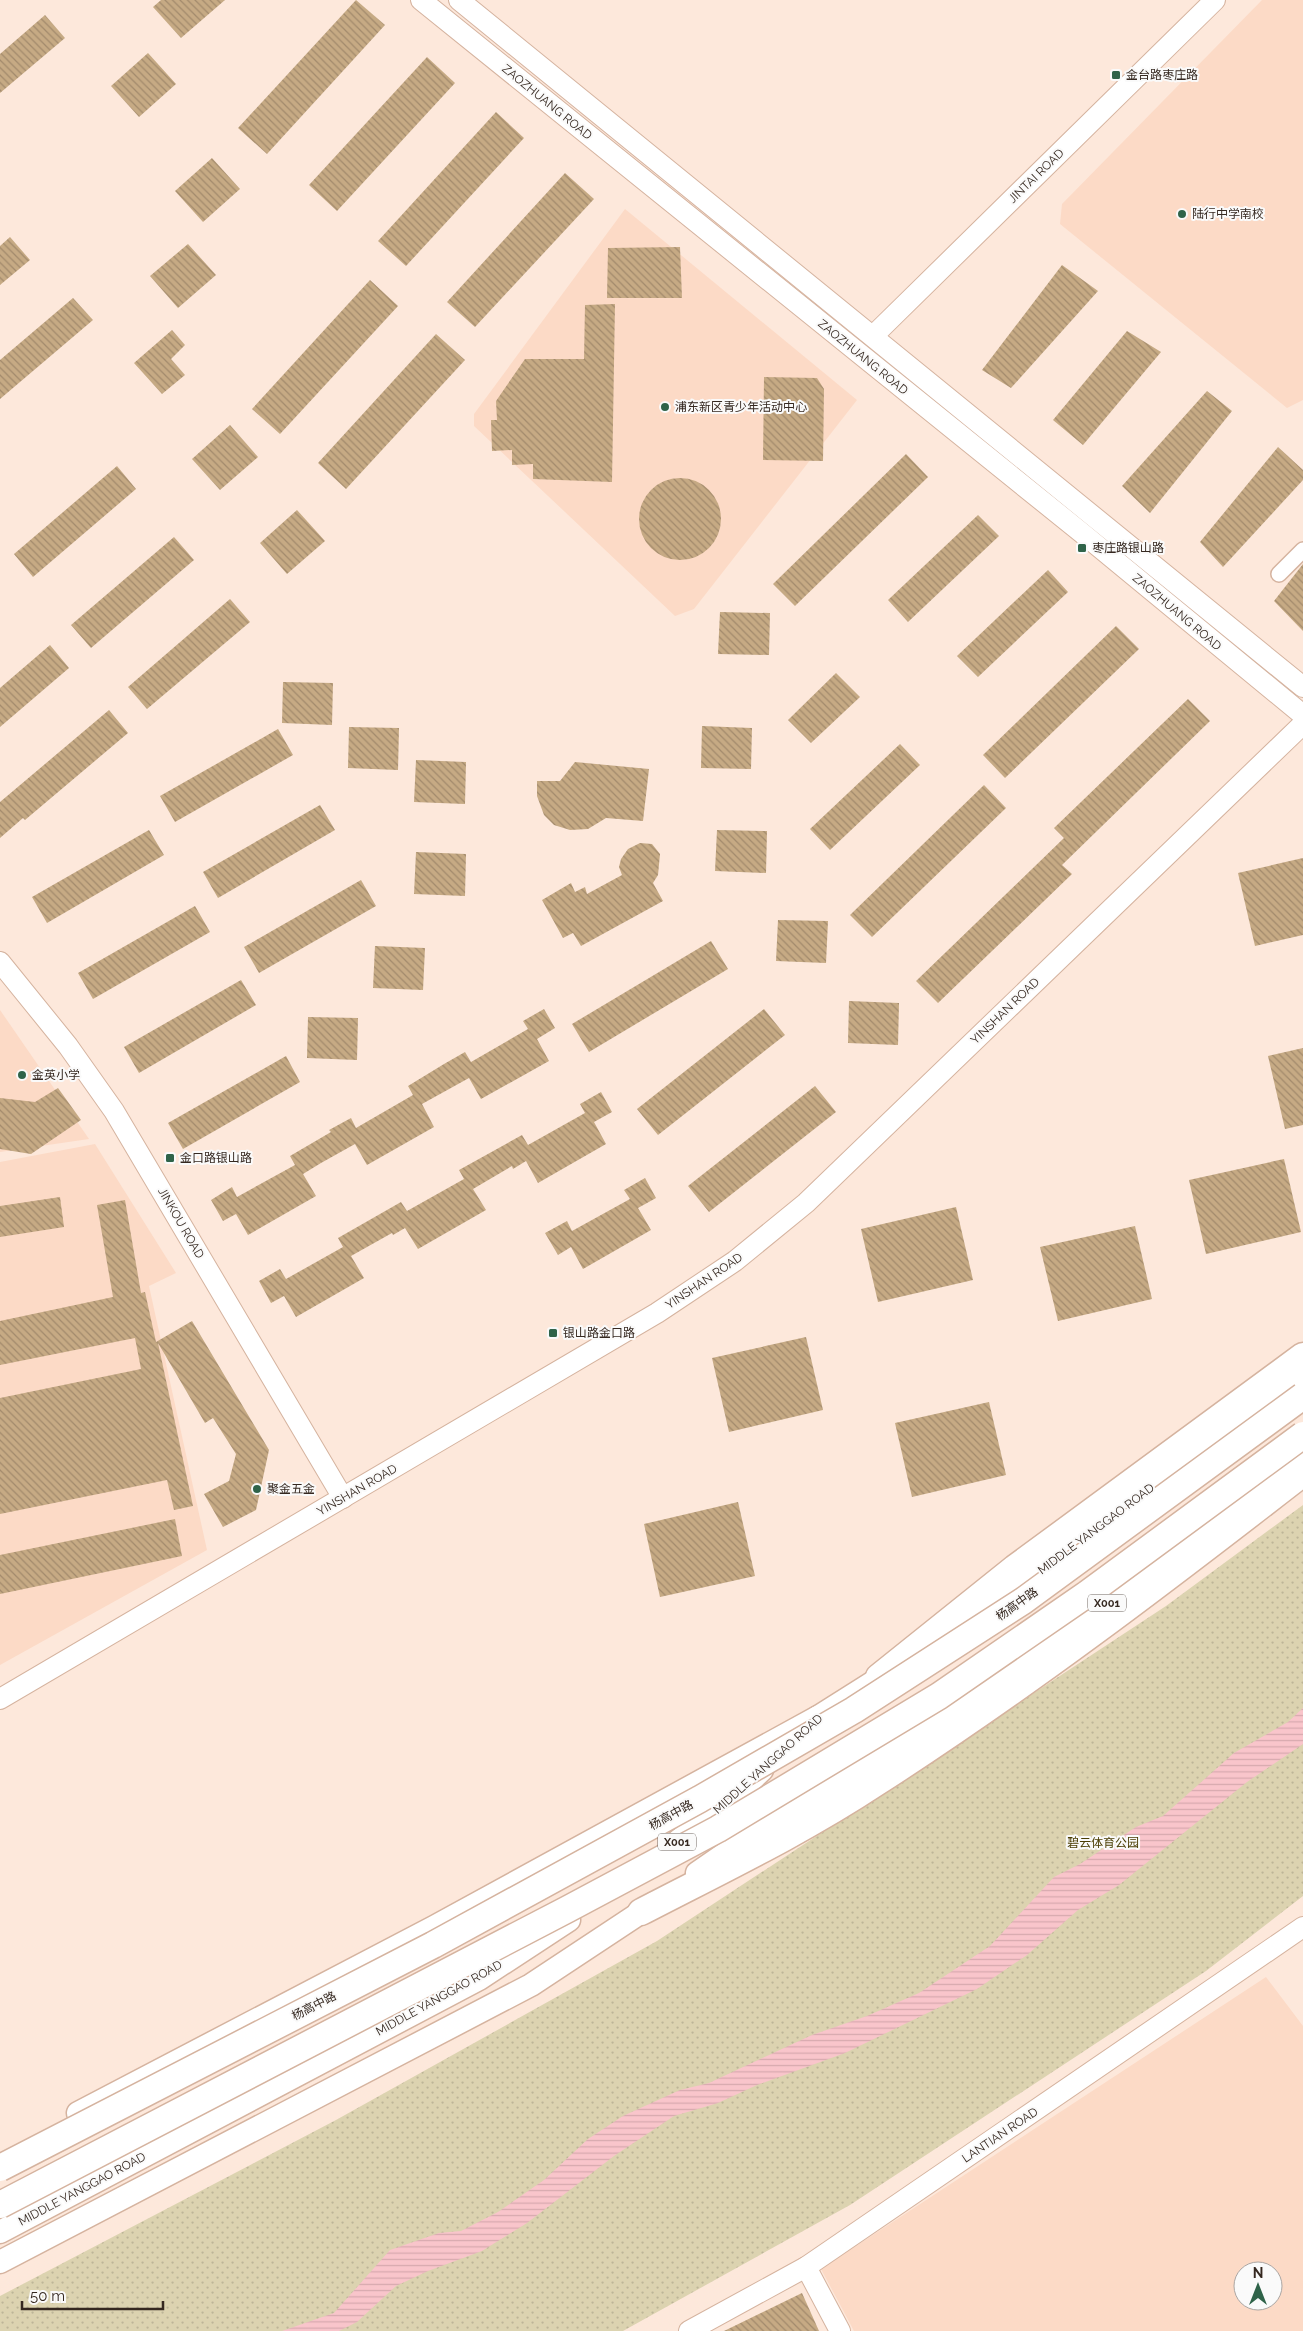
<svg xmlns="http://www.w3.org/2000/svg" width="1303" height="2331" font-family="Raleway,'Noto Sans SC',sans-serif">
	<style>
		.built { fill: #fcdac6; fill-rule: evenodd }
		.park { fill: url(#park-dots) }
		.water { fill: url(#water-rules) }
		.building { fill: url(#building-back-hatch) }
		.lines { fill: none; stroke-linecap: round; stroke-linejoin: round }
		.street-casing { stroke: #d5b39f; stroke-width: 18 }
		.secondary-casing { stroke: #d5b39f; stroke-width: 22 }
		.primary-casing { stroke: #d5b39f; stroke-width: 25 }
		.highway-casing { stroke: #d5b39f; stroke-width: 29 }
		.street { stroke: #fff; stroke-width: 15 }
		.secondary { stroke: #fff; stroke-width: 20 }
		.primary { stroke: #fff; stroke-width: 22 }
		.highway { stroke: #fff; stroke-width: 26 }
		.highway-bridge-casing { stroke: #d5b39f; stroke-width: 29; stroke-linecap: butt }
		.highway-bridge { stroke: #fff; stroke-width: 26 }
		.poi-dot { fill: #2f6349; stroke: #fafafa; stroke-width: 2 }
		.labels { text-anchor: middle; stroke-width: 4; stroke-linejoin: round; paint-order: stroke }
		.shield { fill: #fafafa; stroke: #706761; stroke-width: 1 }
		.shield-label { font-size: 11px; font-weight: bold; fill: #352820 }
		.poi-label { font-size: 12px; fill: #352820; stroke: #fafafa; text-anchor: start }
		.street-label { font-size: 12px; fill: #352820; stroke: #fafafa }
		.park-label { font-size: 12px; fill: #4a3d03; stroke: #fafafa }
	</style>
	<defs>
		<pattern id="park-dots" width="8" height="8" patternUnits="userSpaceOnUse" patternTransform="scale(1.25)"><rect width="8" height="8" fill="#dcd3b0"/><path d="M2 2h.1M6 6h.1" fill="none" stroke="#bdb597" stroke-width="1.8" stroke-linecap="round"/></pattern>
		<pattern id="water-rules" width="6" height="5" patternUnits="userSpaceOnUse" patternTransform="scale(1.25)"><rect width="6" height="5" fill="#f9c5cb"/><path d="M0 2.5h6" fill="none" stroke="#d6a9ae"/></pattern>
		<pattern id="building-back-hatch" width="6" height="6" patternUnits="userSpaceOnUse" patternTransform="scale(1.25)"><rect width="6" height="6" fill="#c6aa84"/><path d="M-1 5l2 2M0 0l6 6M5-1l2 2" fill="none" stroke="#a28a6c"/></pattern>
	</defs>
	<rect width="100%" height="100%" fill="#fde8db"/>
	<g class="built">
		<path d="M1262 0H1303V400L1287 408 1060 224 1062 204Z"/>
		<path d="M625 209 857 400 694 609 675 616 474 426V414Z"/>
		<path d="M0 1010 89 1139 0 1152Z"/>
		<path d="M95 1144 176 1273 149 1286 207 1550 0 1665V1162Z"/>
		<path d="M1266 1977 1303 2026V2331H854L821 2269ZM1243 2271H1273V2301H1243Z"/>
	</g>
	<path class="park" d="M1303 1505V1896L1206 1971 850 2205 623 2331H0V2296L336 2120 657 1941 1166 1606Z"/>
	<path class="water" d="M1303 1708V1744L1247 1782 1119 1885 1078 1910 1027 1955 977 1989 845 2053 757 2085 718 2103 674 2116 614 2156 527 2223 482 2251 428 2271 396 2286 357 2322 339 2331H282L334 2313 390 2250 439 2233 461 2231 498 2212 544 2180 588 2139 623 2116 680 2090 709 2083 812 2035 867 2016 919 1993 990 1946 1054 1877 1080 1864 1136 1827 1163 1816 1234 1753 1288 1722Z"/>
	<g class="building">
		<path d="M161 0H225L181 38 153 7Z"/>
		<path d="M356 0 385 25 267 154 238 128Z"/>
		<path d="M45 15 65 38 0 93V54Z"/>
		<path d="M148 53 176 84 139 117 111 86Z"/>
		<path d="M427 57 455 83 337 211 309 185Z"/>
		<path d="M496 112 524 138 406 266 378 241Z"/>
		<path d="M212 158 240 189 203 222 175 191Z"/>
		<path d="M565 173 594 199 475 327 447 302Z"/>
		<path d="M10 237 30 260 0 285V246Z"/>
		<path d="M188 244 216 275 178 308 150 276Z"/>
		<path d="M680 247 682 298H607L608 248Z"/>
		<path d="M1062 265 1098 291 1011 388 982 370Z"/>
		<path d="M370 280 398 306 280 434 252 409Z"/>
		<path d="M73 298 93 320 0 399V360Z"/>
		<path d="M615 304 612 482 533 479V464L512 465V450L492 451 491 420H497L496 401 525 359H584L585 305Z"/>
		<path d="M172 330 185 345 171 359 185 375 162 394 134 363Z"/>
		<path d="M1127 331 1161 352 1083 445 1053 420Z"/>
		<path d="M436 334 465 360 346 489 318 463Z"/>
		<path d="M764 377 817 378 824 389 823 461 763 460Z"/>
		<path d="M1207 391 1232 411 1150 513 1122 486Z"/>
		<path d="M230 425 258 457 220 490 192 459Z"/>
		<path d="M1278 447 1303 470V480L1223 567 1200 542Z"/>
		<path d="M906 454 928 477 795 606 773 584Z"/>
		<path d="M117 466 136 489 33 577 14 554Z"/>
		<circle cx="680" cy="519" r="41"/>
		<path d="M297 510 325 541 287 574 260 543Z"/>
		<path d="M978 515 999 536 908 622 888 600Z"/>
		<path d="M174 537 194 560 91 648 71 625Z"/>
		<path d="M1303 564V631L1274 601Z"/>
		<path d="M1048 570 1068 592 978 677 957 656Z"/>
		<path d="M230 599 250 622 147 709 128 687Z"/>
		<path d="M720 612 770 613 769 655 718 654Z"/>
		<path d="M1116 626 1139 649 1005 778 983 755Z"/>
		<path d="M50 645 69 668 0 727V688Z"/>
		<path d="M836 673 860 697 811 743 788 720Z"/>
		<path d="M283 682 333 683 332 725 282 723Z"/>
		<path d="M1188 699 1210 721 1062 865 1072 874 938 1003 916 981 1064 838 1054 828Z"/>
		<path d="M109 710 128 733 25 820 23 818 0 838V802Z"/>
		<path d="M702 726 752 728 751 769 701 768Z"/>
		<path d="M349 727 399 728 398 770 348 768Z"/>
		<path d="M278 729 293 755 175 822 160 796Z"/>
		<path d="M900 744 920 765 830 850 810 829Z"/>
		<path d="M416 760 466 762 465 804 414 802Z"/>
		<path d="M575 762 649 769 643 821 606 818 588 829 570 830 554 825 544 815 537 796V781H560Z"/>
		<path d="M984 785 1006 808 872 937 850 915Z"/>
		<path d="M320 805 335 830 218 898 203 872Z"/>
		<path d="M149 830 164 855 47 923 32 897Z"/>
		<path d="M717 830 767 831 766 873 715 871Z"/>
		<path d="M640 843 652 844 660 854 658 875 653 883 663 901 581 946 573 933 563 938 542 900 571 883 575 892 585 887 587 894 622 875 619 867 621 859 628 849Z"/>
		<path d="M416 852 466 854 465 896 414 894Z"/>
		<path d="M1303 858V935L1255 946 1238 873Z"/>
		<path d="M361 880 376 906 259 973 244 947Z"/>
		<path d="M195 906 210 932 93 999 78 973Z"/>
		<path d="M778 920 828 921 826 963 776 961Z"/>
		<path d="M711 941 728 969 589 1052 572 1024Z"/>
		<path d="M375 946 425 948 423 990 373 988Z"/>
		<path d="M241 980 256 1005 139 1073 124 1047Z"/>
		<path d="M849 1001 899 1003 898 1045 848 1043Z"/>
		<path d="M544 1009 555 1028 537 1039 549 1061 481 1099 469 1078 422 1104 434 1127 367 1165 355 1144 321 1163 303 1174 316 1196 248 1235 236 1214 223 1221 211 1200 232 1187 237 1197 295 1165 290 1156 331 1132 329 1130 351 1118 356 1128 413 1095 408 1086 444 1064 465 1052 471 1062 528 1029 523 1021Z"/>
		<path d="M764 1009 785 1035 658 1135 637 1109Z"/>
		<path d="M308 1017 358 1018 357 1060 307 1058Z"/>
		<path d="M1303 1048V1125L1285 1129 1268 1056Z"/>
		<path d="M286 1056 300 1082 183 1149 168 1123Z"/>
		<path d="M815 1086 836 1112 709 1212 688 1186Z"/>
		<path d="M58 1088 81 1120 31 1154 0 1149V1098L35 1102Z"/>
		<path d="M601 1092 612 1112 594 1122 606 1144 538 1183 526 1161 513 1169 512 1166 473 1189 486 1210 418 1249 405 1228 393 1235 392 1233 351 1256 364 1278 296 1317 284 1296 271 1303 259 1281 280 1269 286 1279 343 1247 338 1238 401 1202 407 1211 464 1179 459 1170 522 1135 528 1145 585 1113 580 1104Z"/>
		<path d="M1284 1159 1301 1232 1206 1254 1189 1180Z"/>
		<path d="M645 1178 656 1198 638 1208 651 1230 583 1269 571 1247 558 1255 545 1233 567 1221 572 1231 630 1199 624 1190Z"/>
		<path d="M60 1197 64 1227 0 1237V1206Z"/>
		<path d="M125 1200 141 1293 145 1292 156 1342 192 1321 269 1450 256 1510 223 1527 204 1494 229 1481 236 1454 213 1418 205 1423 158 1343 193 1506 174 1510 167 1480 0 1514V1398L141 1369 135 1338 0 1365V1321L113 1297 97 1205Z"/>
		<path d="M956 1207 973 1280 878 1302 861 1229Z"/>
		<path d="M1135 1226 1152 1299 1058 1321 1040 1247Z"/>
		<path d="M806 1337 823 1410 729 1432 712 1358Z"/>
		<path d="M989 1402 1006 1475 912 1497 895 1423Z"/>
		<path d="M738 1502 755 1576 660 1597 644 1524Z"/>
		<path d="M175 1519 182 1556 0 1594V1555Z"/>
		<path d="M802 2293 819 2331H724Z"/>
	</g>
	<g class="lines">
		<defs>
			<path id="street" d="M1279 574 1303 550"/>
			<g id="secondary">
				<path d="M421 0 1082 533 1303 715"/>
				<path d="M459 0 1303 687"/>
				<path d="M873 336 1215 0"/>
				<path d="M0 962 68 1046 114 1111 343 1498"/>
				<path d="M0 1699 657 1313 735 1261 806 1203 1303 724"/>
				<path d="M806 2267 840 2331"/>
				<path d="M689 2331 806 2267 1303 1927"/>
			</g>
			<g id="primary">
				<path d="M979 1616 1303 1375"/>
				<path d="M807 1727 818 1717 894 1669"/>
				<path d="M678 1841 727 1803 762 1770"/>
				<path d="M697 1873 768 1824 906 1743 1029 1661 1303 1455"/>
				<path d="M78 2113 434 1927 818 1717"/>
				<path d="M0 2232 479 1979 569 1920"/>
				<path d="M0 2262 531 1985 655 1903"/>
			</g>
			<g id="highway">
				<path d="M879 1677 1015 1568 1303 1356"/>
				<path d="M641 1912C720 1871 802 1832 876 1783 1024 1688 1164 1581 1303 1473"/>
			</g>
		</defs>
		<use href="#street" class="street-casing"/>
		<use href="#secondary" class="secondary-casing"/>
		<use href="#primary" class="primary-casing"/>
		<use href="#highway" class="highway-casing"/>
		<use href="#street" class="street"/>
		<use href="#secondary" class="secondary"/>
		<use href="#primary" class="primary"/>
		<use href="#highway" class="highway"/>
		<defs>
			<g id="highway-bridge">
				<path d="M0 2168 433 1945 700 1799 854 1710 1023 1601 1303 1396"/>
				<path d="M0 2205 568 1909 718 1829 939 1696 1087 1594 1303 1435"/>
			</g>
		</defs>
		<use href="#highway-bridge" class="highway-bridge-casing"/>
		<use href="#highway-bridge" class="highway-bridge"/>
	</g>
	<g class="poi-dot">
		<rect x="1111" y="70" width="10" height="10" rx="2.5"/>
		<circle cx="1182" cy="214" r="5"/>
		<circle cx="665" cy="407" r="5"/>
		<rect x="1077" y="543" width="10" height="10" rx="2.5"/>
		<circle cx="22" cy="1075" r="5"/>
		<rect x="165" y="1153" width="10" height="10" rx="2.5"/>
		<rect x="548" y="1328" width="10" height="10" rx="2.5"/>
		<circle cx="257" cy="1489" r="5"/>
	</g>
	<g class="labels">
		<g class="shield">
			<rect x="1088" y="1594.5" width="38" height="17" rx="4"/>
			<rect x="658" y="1833.5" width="38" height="17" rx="4"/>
		</g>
		<g class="shield-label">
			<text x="1107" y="1607">X001</text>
			<text x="677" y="1846">X001</text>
		</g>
		<g class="poi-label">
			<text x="1126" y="79">金台路枣庄路</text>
			<text x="1192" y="218">陆行中学南校</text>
			<text x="675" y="411">浦东新区青少年活动中心</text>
			<text x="1092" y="552">枣庄路银山路</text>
			<text x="32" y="1079">金英小学</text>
			<text x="180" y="1162">金口路银山路</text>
			<text x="563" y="1337">银山路金口路</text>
			<text x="267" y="1493">聚金五金</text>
		</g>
		<g class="street-label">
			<text transform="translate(547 102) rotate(39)" y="4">ZAOZHUANG ROAD</text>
			<text transform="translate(1036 176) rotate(-44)" y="4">JINTAI ROAD</text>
			<text transform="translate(863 357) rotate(39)" y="4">ZAOZHUANG ROAD</text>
			<text transform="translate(1177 612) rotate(40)" y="4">ZAOZHUANG ROAD</text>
			<text transform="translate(1005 1011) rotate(-44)" y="4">YINSHAN ROAD</text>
			<text transform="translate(181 1223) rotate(60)" y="4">JINKOU ROAD</text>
			<text transform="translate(704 1281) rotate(-34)" y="4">YINSHAN ROAD</text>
			<text transform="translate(357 1490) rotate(-30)" y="4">YINSHAN ROAD</text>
			<text transform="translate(1096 1529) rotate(-37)" y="4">MIDDLE YANGGAO ROAD</text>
			<text transform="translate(1017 1604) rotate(-35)" y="4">杨高中路</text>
			<text transform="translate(768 1764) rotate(-42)" y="4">MIDDLE YANGGAO ROAD</text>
			<text transform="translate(671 1815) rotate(-29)" y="4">杨高中路</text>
			<text transform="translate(439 1998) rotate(-29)" y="4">MIDDLE YANGGAO ROAD</text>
			<text transform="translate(314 2006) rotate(-27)" y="4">杨高中路</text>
			<text transform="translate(1000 2135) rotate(-34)" y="4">LANTIAN ROAD</text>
			<text transform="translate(82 2189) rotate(-28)" y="4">MIDDLE YANGGAO ROAD</text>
		</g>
		<g class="park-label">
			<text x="1103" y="1847">碧云体育公园</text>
		</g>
	</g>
	<g transform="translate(1258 2286)"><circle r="24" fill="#fafafa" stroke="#aba6a3"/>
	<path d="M0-4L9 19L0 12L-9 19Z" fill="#2f6349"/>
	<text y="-8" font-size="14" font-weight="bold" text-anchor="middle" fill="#352820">N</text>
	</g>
	<path d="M22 2301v8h141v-8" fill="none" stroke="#352820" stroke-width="2.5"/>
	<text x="30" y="2301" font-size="15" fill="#352820" stroke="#fafafa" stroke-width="4" paint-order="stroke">50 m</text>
</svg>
